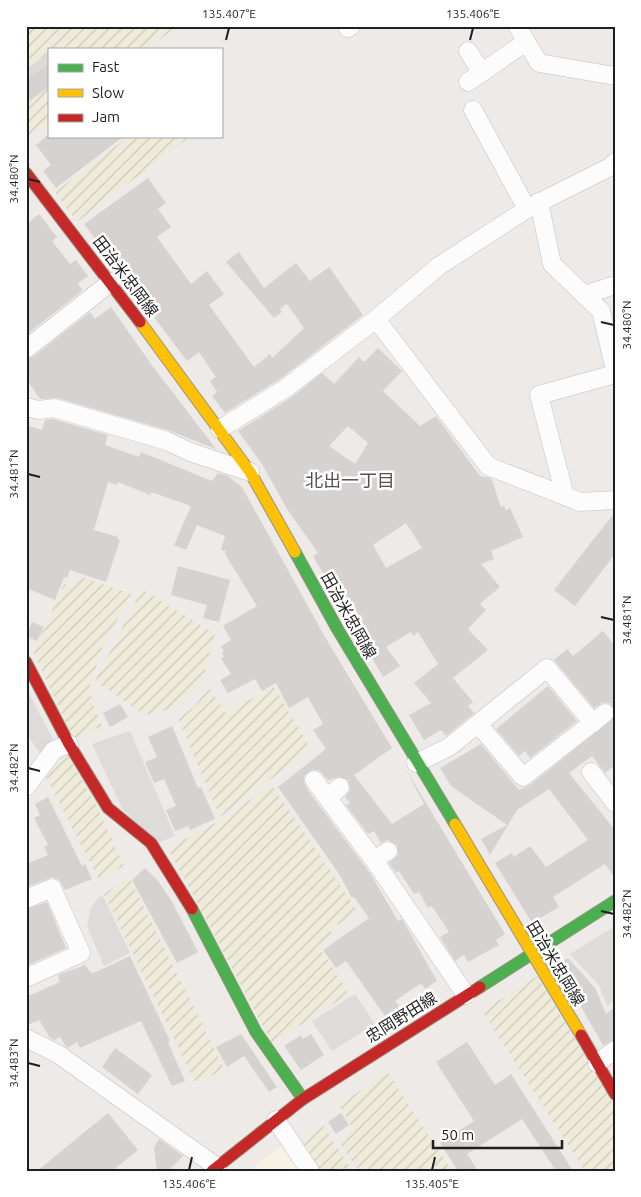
<svg xmlns="http://www.w3.org/2000/svg" width="641" height="1197" font-family="Ubuntu,'Noto Sans JP',sans-serif">
	<style>
		.residential { fill: #dcdad9 }
		.education { fill: #f7f2e3 }
		.farmland { fill: url(#farmland-furrows) }
		.parking { fill: #dddcdb }
		.building { fill: #d6d2d0; fill-rule: evenodd }
		.lines { fill: none; stroke-linecap: round; stroke-linejoin: round }
		.street-casing { stroke: #c3c1c0; stroke-width: 19 }
		.fast-casing { stroke: #99947e; stroke-width: 13 }
		.slow-casing { stroke: #99947e; stroke-width: 13 }
		.jam-casing { stroke: #99947e; stroke-width: 13 }
		.street { stroke: #fcfcfc; stroke-width: 18 }
		.fast { stroke: #4caf50; stroke-width: 11 }
		.slow { stroke: #ffc107; stroke-width: 11 }
		.jam { stroke: #c62828; stroke-width: 11 }
		.ticks { fill: none; stroke: #1f1f1f; stroke-width: 2 }
		.labels { text-anchor: middle; stroke-width: 5; stroke-linejoin: round; paint-order: stroke }
		.street-label { font-size: 16px; fill: #1f1f1f; stroke: #fff }
		.neighbourhood-label { font-size: 18px; fill: #525252; stroke: #fff }
		.neatline { fill: none; stroke: #1f1f1f; stroke-width: 2 }
		.ticks-label { font-size: 12px; text-anchor: middle; fill: #1f1f1f }
	</style>
	<defs>
		<pattern id="farmland-furrows" width="10" height="10" patternUnits="userSpaceOnUse" patternTransform="scale(1.25)"><rect width="10" height="10" fill="#efebda"/><path d="M-1 1l2-2M0 10L10 0M9 11l2-2" fill="none" stroke="#ccc9bb"/></pattern>
	</defs>
	<rect width="100%" height="100%" fill="#edeae8"/>
	<path class="residential" d="M49 53V88L26 104V69Z"/>
	<path class="education" d="M285 1143 304 1171H249Z"/>
	<g class="farmland">
		<path d="M26 26H174L175 28 147 49H64L61 45 55 49H49V53L26 69Z"/>
		<path d="M49 88V122L26 138V104Z"/>
		<path d="M129 136H191L77 222 55 192Z"/>
		<path d="M78 576 131 594 102 648 89 689 94 707 102 726 74 739 33 652 64 584 75 587Z"/>
		<path d="M142 589 215 634 202 680 188 698 172 709 144 715 95 681Z"/>
		<path d="M209 687 225 713 274 687 311 749 220 817 178 719 195 706Z"/>
		<path d="M67 754 95 803 124 866 98 878 44 773 59 755Z"/>
		<path d="M271 784 359 913 329 929 334 935 318 945 349 994 272 1043 168 848 229 816Z"/>
		<path d="M129 877 225 1070 195 1082 104 894Z"/>
		<path d="M537 976 615 1106V1171H585L482 1011Z"/>
		<path d="M388 1072V1073L452 1171H359L339 1142 354 1130 339 1105Z"/>
		<path d="M324 1126 352 1171H317L301 1141Z"/>
	</g>
	<g class="parking">
		<path d="M26 688 55 743 43 757 26 734Z"/>
		<path d="M130 731 175 836 158 843 123 810 92 744Z"/>
		<path d="M102 894 130 953 104 966 87 926 91 907Z"/>
		<path d="M615 926V1000L607 1006 599 985 570 954Z"/>
		<path d="M355 994 375 1024 332 1051 312 1021Z"/>
	</g>
	<g class="building">
		<path d="M49 64V86L26 102V80Z"/>
		<path d="M47 136H124L56 188 43 171 51 165 36 145Z"/>
		<path d="M148 178 166 203 158 209 171 227 157 237 191 284 207 271 224 294 209 305 254 367 270 354 272 358 304 328 287 304 280 309 282 312 274 318 226 262 239 252 264 288 296 263 310 281 329 267 363 315 280 379 225 413 212 396 217 392 210 381 216 377 199 352 187 361 84 224Z"/>
		<path d="M39 214 57 237 52 241 70 264 76 260 88 276 78 283 82 290 77 295 26 335V225Z"/>
		<path d="M111 307 151 364 216 449 170 431 57 398 40 399 26 378V359L33 357 90 312 95 319Z"/>
		<path d="M378 348 402 371 383 391 420 426 436 416 480 476 491 478 501 507 504 506 506 510 510 508 523 537 491 551 494 559 481 564 500 587 480 604 486 610 468 629 488 650 453 678 473 702 468 706 474 713 446 736 441 730 424 740 409 715 431 703 414 683 438 664 418 632 413 636 411 632 386 647 400 666 383 677 313 556 318 553 287 509 262 464 238 431 292 397 322 373 334 384 359 357 364 362ZM348 426 368 443 355 464 329 446ZM406 523 422 548 386 568 373 545Z"/>
		<path d="M53 419 108 435 105 445 139 457 141 452 212 481 218 473 228 476 242 487 325 637 392 748 354 775 392 824 424 804 405 768 505 934 496 940 499 945 468 962 464 955 455 961 440 937 449 932 434 909 430 906 428 908 419 892 414 894 399 871 396 873 389 863 398 855 397 845 388 840 381 843 374 831 368 834 346 805 350 803 345 797 350 790 348 780 339 777 328 780 319 770H312L304 776V782L309 792 370 873 398 921 402 919 405 924 437 981 425 989 422 984 418 985 395 1001 399 1006 385 1016 346 961 336 968 323 950 369 918 354 897 352 898 339 874 278 787 326 749 313 730 323 724 308 697 289 708 276 683 262 691 255 679 228 693 220 680 231 674 221 658 224 657 222 653 224 652 221 646 231 640 223 626 257 606 225 554 226 551 221 550 225 536 197 525 186 550 174 545 191 506 151 492 150 495 118 482 117 485 108 482 94 530 118 537 117 539 120 540 106 582 70 570 67 578 64 577 55 600 26 588V425L42 430 45 420Z"/>
		<path d="M615 512V554L575 606 554 590Z"/>
		<path d="M178 566 230 580 219 622 203 618 207 605 171 595Z"/>
		<path d="M32 622 44 627 37 641 26 636Z"/>
		<path d="M603 631 615 646V710L609 703 604 702 594 708 554 660 567 649 573 656Z"/>
		<path d="M548 686 577 721 530 758 525 751 519 756 496 729Z"/>
		<path d="M120 704 128 717 110 727 103 713Z"/>
		<path d="M615 717V765L605 773 592 756 569 773 615 830V878L605 864 553 897 559 907 532 923 495 863 512 853 514 857 530 846 546 867 588 840 549 789 517 810 490 855 481 839 507 825 451 786 440 768 481 744 519 790 530 785Z"/>
		<path d="M172 726 198 788 201 787 215 819 190 830 188 826 175 831 166 810 176 806 164 779 154 783 145 762 157 757 148 737Z"/>
		<path d="M48 797 82 866 85 864 92 879 65 890 59 880 53 877 26 887V864L48 855 44 847 48 845 34 818 40 815 35 804Z"/>
		<path d="M145 868 158 881 171 900 198 952 177 963 132 880Z"/>
		<path d="M47 902 66 948 26 966V909Z"/>
		<path d="M130 956 170 1041 168 1042 185 1081 172 1086 141 1021 80 1048 77 1042 67 1048 60 1037 54 1040 50 1038 39 1020 26 1026V997L60 982 58 975 85 965 91 973 96 972Z"/>
		<path d="M568 958 595 988 606 1014 615 1007V1040L603 1045 557 965Z"/>
		<path d="M241 1034 277 1087 269 1092 244 1056 227 1067 216 1047Z"/>
		<path d="M311 1034 324 1055 301 1070 284 1046 301 1035 303 1039Z"/>
		<path d="M467 1042 495 1085 511 1074 573 1171H556L522 1119 467 1154 478 1171H458L440 1143 474 1121 436 1062Z"/>
		<path d="M115 1048 152 1075 138 1094 102 1067Z"/>
		<path d="M108 1113 138 1150 112 1171H37Z"/>
		<path d="M341 1113 349 1125 336 1134 328 1122Z"/>
		<path d="M159 1139 183 1156 168 1171H157L154 1148Z"/>
	</g>
	<g class="lines">
		<defs>
			<g id="street">
				<path d="M517 26 539 63 615 76"/>
				<path d="M348 28 351 26"/>
				<path d="M468 51 482 73"/>
				<path d="M468 82 526 42"/>
				<path d="M473 110 527 209"/>
				<path d="M539 202 552 264 601 311 615 370"/>
				<path d="M584 295 615 285"/>
				<path d="M376 319 488 466 580 502 615 500"/>
				<path d="M26 349 111 282"/>
				<path d="M26 407 39 410 54 408 167 441 190 452 250 472"/>
				<path d="M220 429 286 388 376 319 439 266 530 207 610 167 615 162"/>
				<path d="M565 496 539 395 615 374"/>
				<path d="M478 724 523 777 605 713"/>
				<path d="M416 763 449 747 547 668 593 723"/>
				<path d="M591 772 615 803"/>
				<path d="M314 780 374 860 466 995"/>
				<path d="M26 787 54 750 69 744"/>
				<path d="M328 797 340 787"/>
				<path d="M374 860 388 851"/>
				<path d="M26 899 52 888 81 953 26 978"/>
				<path d="M26 1038 58 1054 217 1167"/>
				<path d="M597 1063 615 1050"/>
				<path d="M276 1120 310 1171"/>
			</g>
			<g id="fast">
				<path d="M295 552 338 630 455 824"/>
				<path d="M192 909 256 1032 303 1099"/>
				<path d="M480 987 615 901"/>
			</g>
			<g id="slow">
				<path d="M140 322 250 472 295 552"/>
				<path d="M455 824 581 1035"/>
			</g>
			<g id="jam">
				<path d="M26 173 140 322"/>
				<path d="M26 662 69 744 108 808 151 843 192 909"/>
				<path d="M581 1035 615 1094"/>
				<path d="M212 1171 303 1099 480 987"/>
			</g>
		</defs>
		<use href="#street" class="street-casing"/>
		<use href="#fast" class="fast-casing"/>
		<use href="#slow" class="slow-casing"/>
		<use href="#jam" class="jam-casing"/>
		<use href="#street" class="street"/>
		<use href="#fast" class="fast"/>
		<use href="#slow" class="slow"/>
		<use href="#jam" class="jam"/>
	</g>
	<path class="ticks" d="M226 40 229 28M470 40 473 28M28 179 40 182M601 322 614 325M28 474 40 477M601 617 614 620M28 768 40 771M601 911 614 914M28 1063 40 1066M189 1170 192 1157M432 1170 435 1157"/>
	<g class="labels">
		<g class="street-label">
			<text transform="translate(126 276) rotate(53)" y="6">田治米忠岡線</text>
			<text transform="translate(349 615) rotate(61)" y="6">田治米忠岡線</text>
			<text transform="translate(556 963) rotate(59)" y="6">田治米忠岡線</text>
			<text transform="translate(401 1017) rotate(-32)" y="6">忠岡野田線</text>
		</g>
		<g class="neighbourhood-label">
			<text x="350" y="487">北出一丁目</text>
		</g>
	</g>
	<rect width="641" height="1197" fill="none" stroke="#ffffff" stroke-width="55"/>
	<rect x="48" y="48" width="175" height="90" fill="#ffffff" stroke="#a5a5a5"/>
	<rect x="58" y="64" width="25" height="8" fill="#4caf50" stroke="#a5a5a5"/>
	<text x="92" y="72" font-size="15" fill="#1f1f1f">Fast</text>
	<rect x="58" y="89" width="25" height="8" fill="#ffc107" stroke="#a5a5a5"/>
	<text x="92" y="98" font-size="15" fill="#1f1f1f">Slow</text>
	<rect x="58" y="114" width="25" height="8" fill="#c62828" stroke="#a5a5a5"/>
	<text x="92" y="122" font-size="15" fill="#1f1f1f">Jam</text>
	<path d="M433 1140v8h129v-8" fill="none" stroke="#1f1f1f" stroke-width="2.5"/>
	<text x="441" y="1140" font-size="15" fill="#1f1f1f" stroke="#ffffff" stroke-width="4" paint-order="stroke">50 m</text>
	<rect x="28" y="28" width="586" height="1142" class="neatline"/>
	<g class="ticks-label">
		<text x="229" y="18">135.407°E</text>
		<text x="473" y="18">135.406°E</text>
		<text transform="translate(14 179) rotate(-90)" y="4">34.480°N</text>
		<text transform="translate(627 325) rotate(-90)" y="4">34.480°N</text>
		<text transform="translate(14 474) rotate(-90)" y="4">34.481°N</text>
		<text transform="translate(627 620) rotate(-90)" y="4">34.481°N</text>
		<text transform="translate(14 768) rotate(-90)" y="4">34.482°N</text>
		<text transform="translate(627 914) rotate(-90)" y="4">34.482°N</text>
		<text transform="translate(14 1063) rotate(-90)" y="4">34.483°N</text>
		<text x="189" y="1188">135.406°E</text>
		<text x="432" y="1188">135.405°E</text>
	</g>
</svg>
